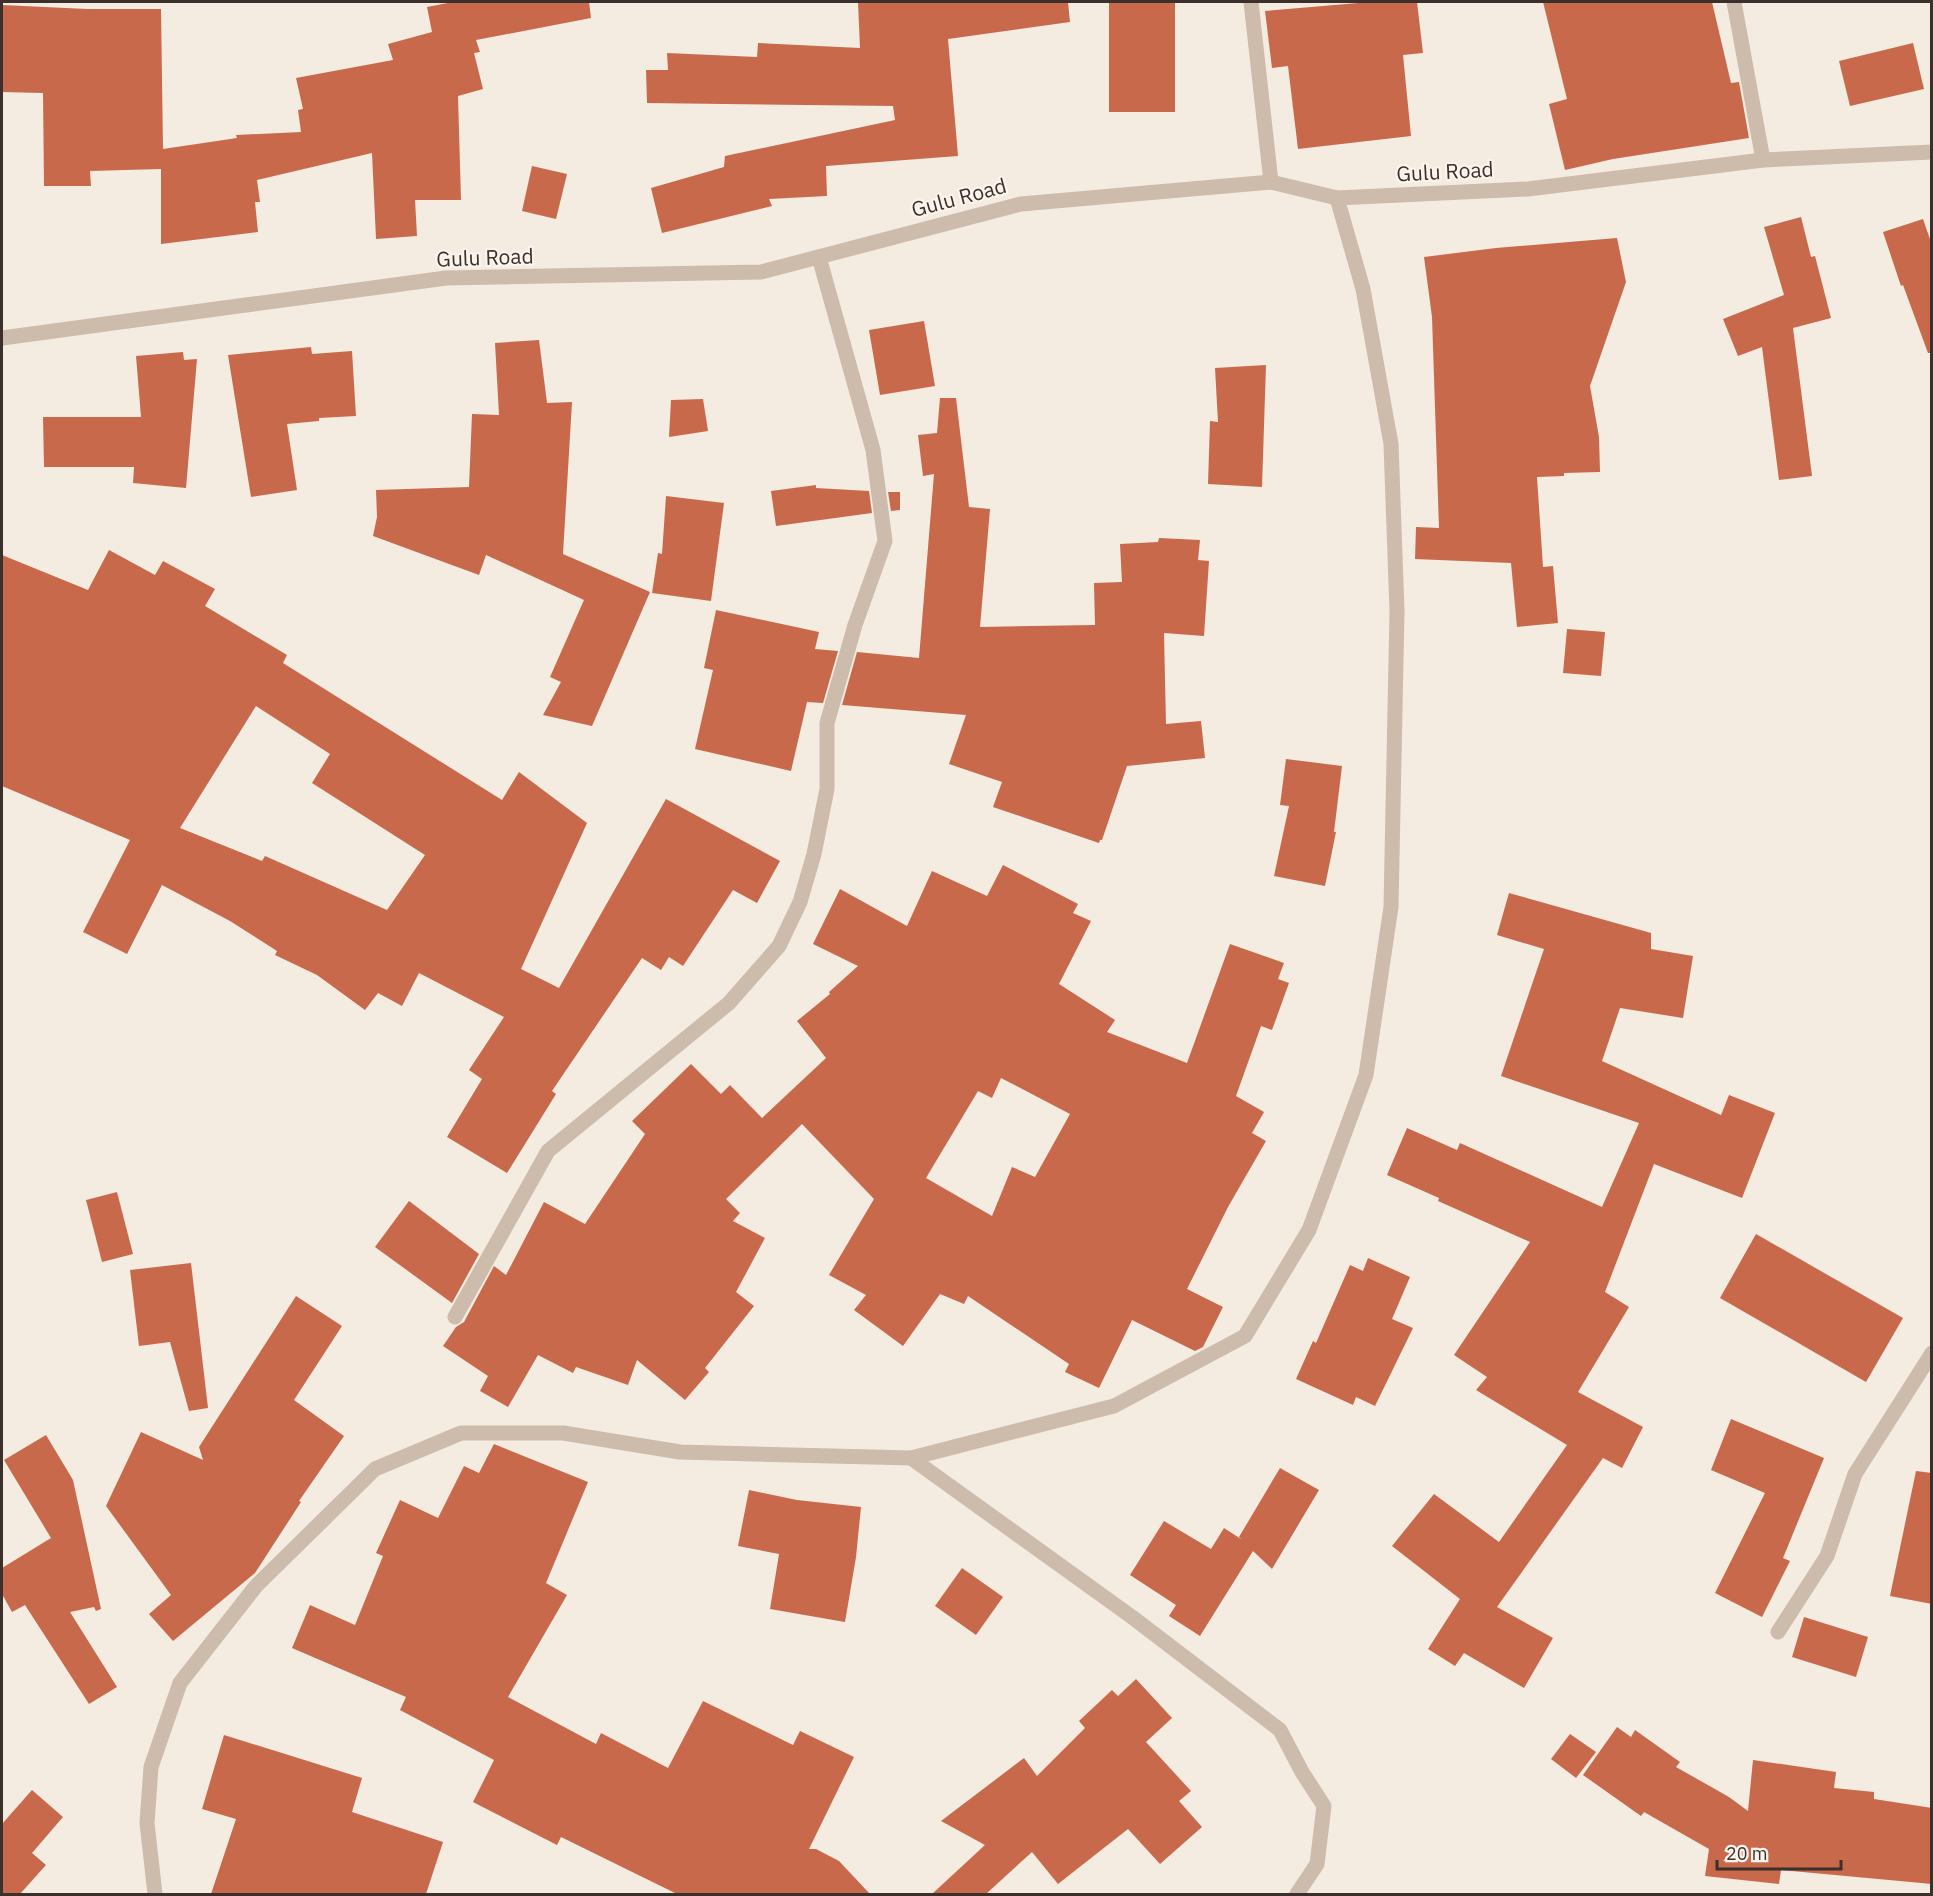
<svg xmlns="http://www.w3.org/2000/svg" width="1933" height="1896" font-family="'IBM Plex Sans',sans-serif">
	<style>
		.building { fill: #c8694b; fill-rule: evenodd }
		.lines { fill: none; stroke-linecap: round; stroke-linejoin: round }
		.minor { stroke: #cdbbac; stroke-width: 15 }
		.labels { text-anchor: middle; stroke-width: 4.5; stroke-linejoin: round; paint-order: stroke }
		.street-label { font-size: 21px; fill: #3b302b; stroke: #fbf5ee }
	</style>
	<rect width="100%" height="100%" fill="#f4ebe1"/>
	<g class="building">
		<path d="M453 2H589L591 18 476 40 480 52 474 53 483 89 458 96 461 200H415L417 236 376 239 372 153 257 180 260 202H255L258 232 161 244V169L90 171 91 186H44L43 93 2 92V5L87 9H161L163 149 237 138 236 135 301 132 298 110 303 109 296 78 393 60 388 44 432 32 427 7Z"/>
		<path d="M858 2H1068L1070 22 948 39 958 156 826 166 827 196 769 199 772 206 662 233 651 188 724 167 725 156 895 120 893 106 647 103 646 70H668L667 53 757 57 758 43 860 48Z"/>
		<rect x="1109" y="2" width="66" height="110"/>
		<path d="M1370 2H1417L1423 53 1403 55 1411 136 1298 149 1288 66 1272 68 1265 11Z"/>
		<path d="M1543 2H1712L1731 83 1739 82 1749 138 1613 159 1565 170 1549 104 1567 99Z"/>
		<path d="M1913 43 1924 89 1850 106 1839 61Z"/>
		<path d="M532 166 567 174 556 219 522 211Z"/>
		<path d="M1801 217 1811 257 1815 256 1831 318 1793 328 1812 476 1779 480 1762 347 1738 356 1723 319 1784 295 1764 227Z"/>
		<path d="M1923 219 1932 245V353H1928L1903 285 1901 286 1883 232Z"/>
		<path d="M1617 238 1626 282 1590 386 1599 437 1600 472 1564 473V476L1537 477 1543 567 1553 566 1558 623 1517 627 1511 563 1415 559 1416 527 1439 528 1432 317 1424 257 1496 248Z"/>
		<path d="M924 321 935 386 880 395 869 330Z"/>
		<path d="M539 340 547 403 572 402 563 554 650 592 592 726 543 715 561 682 550 677 584 600 486 555 479 575 373 536 377 517 376 490 469 487 472 414 499 415 495 343Z"/>
		<path d="M311 347 312 354 352 351 356 416 319 418V421L287 424 297 490 251 497 228 355Z"/>
		<path d="M183 352 184 360 197 359 186 488 133 483 134 467H44L43 417H141L136 356Z"/>
		<path d="M1266 365 1262 487 1208 484 1210 421 1218 422 1215 368Z"/>
		<path d="M940 398H956L969 507 990 509 980 627 1095 625 1094 583 1122 582 1120 544 1158 542 1159 538 1200 540 1198 560 1209 561 1204 636 1164 633 1166 724 1201 721 1205 758 1127 766 1102 840H1100L1099 843 993 807 1002 782 949 764 966 715 842 705 857 652 919 658 934 474 923 476 918 435 937 433Z"/>
		<path d="M703 399 708 431 669 437 671 400Z"/>
		<path d="M816 485V488L869 491 872 513 776 526 771 491Z"/>
		<path d="M888 492H900V510L891 511Z"/>
		<path d="M666 496 724 503 711 601 652 593 658 553 662 554Z"/>
		<path d="M109 550 155 575 163 561 215 589 205 606 287 655 283 663 502 800 519 772 587 823 521 969 559 988 666 799 780 861 757 903 733 890 683 966 669 957 661 970 642 958 552 1091 556 1094 507 1173 447 1137 482 1079 469 1070 504 1017 419 973 402 1006 378 993 365 1010 317 975 275 955 277 951 230 921 162 885 127 954 83 932 130 840 2 786V555L88 590ZM256 706 330 754 312 783 425 855 387 910 265 856 262 861 180 828Z"/>
		<path d="M716 610 819 632 815 649 838 651 823 703 807 702 791 771 695 749 713 670 704 668Z"/>
		<path d="M1567 629 1605 632 1601 676 1563 673Z"/>
		<path d="M1286 759 1342 766 1334 832H1336L1325 886 1274 876 1289 806 1280 805Z"/>
		<path d="M1003 865 1078 904 1073 913 1091 921 1059 984 1115 1020 1107 1032 1187 1063 1230 944 1284 963 1278 979 1289 983 1272 1030 1261 1026 1236 1096 1264 1112 1252 1133 1266 1141 1228 1207 1187 1289 1223 1307 1203 1347 1195 1351 1132 1320 1099 1388 1065 1372 1069 1364 968 1296 964 1304 940 1294 903 1346 854 1310 866 1295 829 1275 874 1199 802 1124 726 1199 740 1213 733 1221 765 1238 736 1292 754 1306 705 1368 709 1372 685 1400 637 1360 628 1385 576 1367 573 1373 538 1355 508 1407 480 1391 488 1376 443 1346 456 1327 464 1322 494 1266 506 1275 544 1202 585 1224 645 1134 632 1121 691 1064 721 1094 730 1085 762 1118 826 1058 797 1021 830 994 829 992 858 966 813 944 840 889 907 926 932 871 987 896ZM1001 1078 1070 1114 1035 1177 1012 1167 992 1216 926 1178 978 1091 992 1098Z"/>
		<path d="M1509 893 1651 933V949L1693 956 1683 1018 1620 1008 1602 1061 1721 1115 1729 1095 1775 1113 1742 1198 1654 1164 1605 1292 1629 1307 1578 1392 1643 1427 1622 1468 1603 1458 1497 1607 1553 1638 1524 1688 1464 1653 1455 1666 1428 1649 1460 1599 1392 1546 1434 1494 1499 1542 1567 1445 1476 1390 1487 1377 1454 1355 1530 1242 1438 1201 1439 1198 1387 1175 1407 1128 1457 1150 1460 1143 1602 1207 1639 1123 1501 1076 1544 949 1497 935Z"/>
		<path d="M117 1192 133 1254 102 1262 86 1200Z"/>
		<path d="M409 1201 479 1254 452 1303 375 1247Z"/>
		<path d="M1756 1234 1903 1318 1866 1382 1720 1298Z"/>
		<path d="M1368 1258 1410 1277 1392 1319 1413 1328 1375 1406 1356 1397 1353 1405 1296 1379 1313 1341 1316 1343 1350 1265 1363 1271Z"/>
		<path d="M191 1263 208 1408 189 1411 170 1342 139 1346 130 1270Z"/>
		<path d="M296 1296 342 1326 294 1400 344 1436 299 1501 301 1502 255 1573 173 1641 149 1614 171 1595 106 1506 141 1432 203 1460 199 1447Z"/>
		<path d="M1731 1419 1824 1458 1783 1558 1790 1561 1762 1617 1715 1593 1765 1493 1711 1470Z"/>
		<path d="M46 1435 73 1480 101 1609 96 1611 94 1607 70 1612 117 1687 89 1704 25 1605 12 1612 2 1594V1568L51 1538 4 1460Z"/>
		<path d="M494 1444 588 1482 546 1583 567 1595 508 1697 596 1744 601 1733 668 1768 703 1701 793 1745 800 1731 854 1757 809 1849H816L839 1861 870 1894H677L561 1837 557 1845 473 1802 494 1760 400 1710 406 1697 292 1648 310 1605 355 1625 383 1556 376 1553 400 1500 438 1518 464 1466 479 1473Z"/>
		<path d="M1280 1468 1319 1490 1272 1569 1253 1551 1200 1636 1169 1616 1176 1605 1130 1575 1164 1521 1211 1549 1224 1528 1241 1539 1239 1537Z"/>
		<path d="M1916 1471 1932 1473V1604L1890 1596Z"/>
		<path d="M749 1490 797 1500 861 1507 856 1557 845 1622 770 1609 779 1554 738 1546Z"/>
		<path d="M962 1568 1003 1597 976 1635 935 1606Z"/>
		<path d="M1804 1617 1868 1637 1856 1677 1792 1657Z"/>
		<path d="M1136 1679 1172 1718 1146 1742 1191 1791 1179 1801 1202 1827 1160 1864 1128 1829 1058 1884 1032 1852 986 1894H932L985 1845 941 1821 1024 1758 1037 1776 1085 1728 1079 1721 1112 1690 1118 1696Z"/>
		<path d="M1617 1727 1631 1737 1635 1730 1680 1762 1676 1767 1729 1797 1748 1811 1753 1760 1836 1772 1834 1788 1874 1792V1799L1932 1808V1884L1781 1870 1779 1884 1705 1876 1709 1849 1644 1812 1641 1816 1583 1775Z"/>
		<path d="M1570 1734 1596 1752 1576 1778 1551 1759Z"/>
		<path d="M224 1735 362 1778 352 1812 443 1842 426 1894H211L236 1819 202 1809Z"/>
		<path d="M32 1790 63 1817 32 1853 46 1865 20 1894H2V1824Z"/>
	</g>
	<g class="lines">
		<g class="minor">
			<path d="M1251 2 1271 182"/>
			<path d="M1734 2 1763 160"/>
			<path d="M2 338 446 278 761 272 1021 204 1271 182 1337 198 1528 189 1763 160 1932 152"/>
			<path d="M455 1317 548 1151 729 1003 779 946 800 902 814 854 827 789V723L855 625 885 541 873 450 819 257"/>
			<path d="M911 1458 1132 1617 1280 1730 1302 1772 1324 1806 1317 1864 1297 1894"/>
			<path d="M1778 1632 1827 1556 1855 1474 1932 1353"/>
			<path d="M155 1894 147 1823 151 1767 180 1683 256 1586 375 1469 461 1433H563L680 1452 911 1458 1114 1406 1245 1336 1309 1230 1366 1075 1391 907 1397 611 1391 444 1363 289 1337 198"/>
		</g>
	</g>
	<g class="labels">
		<g class="street-label">
			<text transform="translate(1445 172) rotate(-3)" y="7">Gulu Road</text>
			<text transform="translate(959 198) rotate(-15)" y="7">Gulu Road</text>
			<text transform="translate(485 258) rotate(-2)" y="7">Gulu Road</text>
		</g>
	</g>
	<rect width="1933" height="1896" fill="none" stroke="#3b302b" stroke-width="6"/>
	<path d="M1717 1860v9h124v-9" fill="none" stroke="#3b302b" stroke-width="3"/>
	<text x="1726" y="1860" font-size="18" fill="#3b302b" stroke="#fbf5ee" stroke-width="4.5" paint-order="stroke">20 m</text>
</svg>
